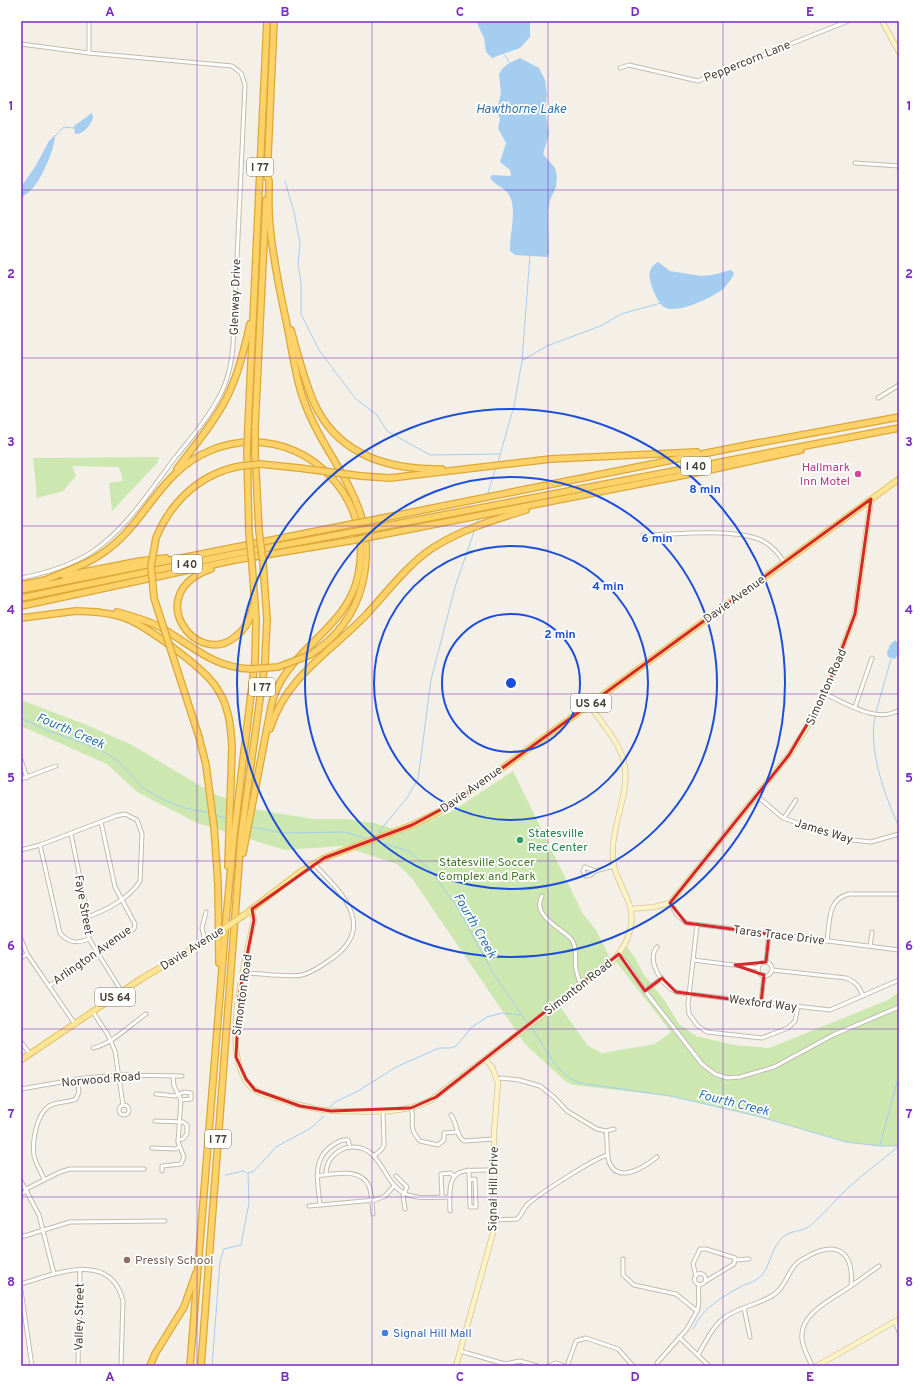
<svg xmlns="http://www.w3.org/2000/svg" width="920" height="1387" font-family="Overpass,sans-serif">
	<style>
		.green { fill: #cce8b0 }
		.water { fill: #a4cdf0 }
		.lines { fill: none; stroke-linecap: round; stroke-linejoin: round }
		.stream { stroke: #a4cdf0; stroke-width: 1 }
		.street-casing { stroke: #c2bcad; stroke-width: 5 }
		.secondary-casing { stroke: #d3c698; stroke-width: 6 }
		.primary-casing { stroke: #e3c366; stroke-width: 7 }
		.highway-casing { stroke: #dca839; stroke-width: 8 }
		.street { stroke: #fff; stroke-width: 3 }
		.secondary { stroke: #fef3c7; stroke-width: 4.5 }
		.primary { stroke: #fde597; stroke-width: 5 }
		.highway { stroke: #fdd269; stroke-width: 5.5 }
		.primary-bridge-casing { stroke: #e3c366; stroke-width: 7; stroke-linecap: butt }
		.highway-bridge-casing { stroke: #dca839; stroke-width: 8; stroke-linecap: butt }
		.primary-bridge { stroke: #fde597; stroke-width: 5 }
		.highway-bridge { stroke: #fdd269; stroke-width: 5.5 }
		.marked { fill: none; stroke: #d62828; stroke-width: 3; stroke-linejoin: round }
		.grid { fill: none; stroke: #7b2cbf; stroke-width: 1; stroke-opacity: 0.55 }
		.ring { fill: none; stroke: #1d4ed8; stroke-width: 2 }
		.hotel-dot { fill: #d1479c; stroke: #fff; stroke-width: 1.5 }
		.leisure-dot { fill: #2e9e5b; stroke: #fff; stroke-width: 1.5 }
		.education-dot { fill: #8d6e63; stroke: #fff; stroke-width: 1.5 }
		.shop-dot { fill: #3f7fe0; stroke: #fff; stroke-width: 1.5 }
		.labels { text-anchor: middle; stroke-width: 3.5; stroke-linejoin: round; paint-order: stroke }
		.shield { fill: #fff; stroke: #7e7a72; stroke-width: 1 }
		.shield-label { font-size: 11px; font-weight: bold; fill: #474136 }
		.street-label { font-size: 12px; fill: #474136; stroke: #fff }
		.hotel-label { font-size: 12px; fill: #b23c85; stroke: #fff; text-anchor: end }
		.leisure-label { font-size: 12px; fill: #27864d; stroke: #fff; text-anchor: start }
		.park-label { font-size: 12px; fill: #44792a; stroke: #fff }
		.education-label { font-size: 12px; fill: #785e54; stroke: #fff; text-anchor: start }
		.shop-label { font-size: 12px; fill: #366cbe; stroke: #fff; text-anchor: start }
		.water-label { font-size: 13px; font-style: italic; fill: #3075b2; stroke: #fff }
		.centre { fill: #1d4ed8; stroke: #fff; stroke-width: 2 }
		.ring-label { font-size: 12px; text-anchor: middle; font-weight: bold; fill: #1d4ed8; stroke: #fff; stroke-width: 3.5; stroke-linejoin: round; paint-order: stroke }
		.neatline { fill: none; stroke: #7b2cbf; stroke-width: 1.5 }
		.grid-label { font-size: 13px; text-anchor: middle; font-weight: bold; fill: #7b2cbf }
	</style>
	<rect width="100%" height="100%" fill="#f4f0e7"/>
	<g class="green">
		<path d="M159 457 158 462 112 511 109 483 123 481 119 467 72 466 76 476 63 491 37 498 33 458Z"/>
		<path d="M21 700 82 723 132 745 214 794 259 810 313 819H347L374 823 404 832 451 812 513 771 583 914 596 930 612 962 559 1005 588 1046 602 1053 655 1044 671 1032 614 959 625 944 634 956 644 975 665 1001 679 1024 696 1036 734 1045 769 1048 888 1000 899 992V1146H880L846 1142 757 1116 670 1096 573 1085 566 1082 525 1044 411 877 397 864 342 846 285 850 197 823 137 792 107 764 21 726Z"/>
	</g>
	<g class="water">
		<path d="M476 21H530V37L520 48 492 58 486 52 484 38Z"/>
		<path d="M520 58 539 68 545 80 547 94 545 110 549 134 543 154 555 168 557 177 556 187 550 200 548 211 549 253 548 257 515 255 510 251C509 234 519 206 507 192 502 187 494 184 490 178L492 175 511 176 510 170 500 162 506 143 498 128 500 119 497 111 501 93 499 74 502 69 509 63Z"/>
		<path d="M92 113 93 118C90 126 84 134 75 134L74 126Z"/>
		<path d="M55 135C56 147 36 196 22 195L21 188 23 184 35 167 49 141Z"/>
		<path d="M658 262 670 271 701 276 712 275 731 270 734 273C733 277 727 285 724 288 714 297 677 315 664 307 657 303 647 278 650 271 651 267 655 264 658 262Z"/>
		<path d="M895 640C900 645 899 653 895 659L888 657 887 653 890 645Z"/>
	</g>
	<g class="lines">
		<g class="stream">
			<path d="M505 55 509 62"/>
			<path d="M55 136 64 127 74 128"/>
			<path d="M285 181 294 212 300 243 298 265 301 283V314L319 350 355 398 377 415 387 431 430 455 500 454"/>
			<path d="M21 200 24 195"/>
			<path d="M523 360 547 346 603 325 621 314 661 303"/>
			<path d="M498 462 514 406 522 361 530 255"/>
			<path d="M488 493 496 467"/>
			<path d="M477 524 479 518"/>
			<path d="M876 712 891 659"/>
			<path d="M875 717C868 751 885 796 899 827"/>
			<path d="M21 718 46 730 99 749 117 760 143 788 166 801 185 808 210 813"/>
			<path d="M215 815 227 819"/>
			<path d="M251 827 283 833 345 832 368 839"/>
			<path d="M378 836 381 829 407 798 418 779 431 680 455 587 475 529"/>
			<path d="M375 841 409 851 432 872 459 910 493 973 528 1024"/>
			<path d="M530 1026C546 1047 554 1072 579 1083L670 1096 757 1116 846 1142 880 1146H899"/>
			<path d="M329 1108 335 1102 358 1091 396 1067 439 1048H450L456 1046 472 1027 487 1017 502 1013 520 1015"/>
			<path d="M880 1145 899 1075"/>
			<path d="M225 1175 243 1171 247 1173"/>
			<path d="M693 1329C704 1307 720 1298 742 1286 749 1283 757 1281 763 1274 771 1263 771 1248 783 1237 791 1230 802 1232 810 1226 824 1214 836 1199 849 1187 865 1173 882 1160 899 1146"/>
			<path d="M212 1366 220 1261 224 1249 241 1245 249 1203 248 1173 254 1171 276 1147 311 1128 324 1116"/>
		</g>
		<defs>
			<g id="street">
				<path d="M21 44 89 53 232 66 241 73 245 85 233 345C232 360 229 375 223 389 211 415 192 437 174 459 150 491 126 529 92 552 70 566 47 573 21 578"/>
				<path d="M89 53V21"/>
				<path d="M620 68 629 65 698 81 848 21"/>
				<path d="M855 163 899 166"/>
				<path d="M878 398 899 385"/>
				<path d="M643 535C674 535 735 527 763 541 772 546 779 554 784 562"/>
				<path d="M825 694C846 703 877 724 899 710"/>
				<path d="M855 707 872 658"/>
				<path d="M21 760 27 778"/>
				<path d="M21 779 56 766"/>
				<path d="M757 796 783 818 844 839 871 842 899 834"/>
				<path d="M784 818 796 800"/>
				<path d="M71 834 85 902 89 939 122 992"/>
				<path d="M40 845 60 933C68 943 77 944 89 939"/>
				<path d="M21 850 40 845 116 816 125 814 137 820 142 834 140 881C130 898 105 911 87 917"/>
				<path d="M585 867 595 871 591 875 586 876 583 871Z"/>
				<path d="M595 871 614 866"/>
				<path d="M542 896C530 916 565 930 572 940 580 952 570 967 582 985"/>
				<path d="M670 903 677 915 686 923 899 950"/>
				<path d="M697 925 688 1004 689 1014 698 1026 707 1032 762 1038 788 1028 795 1021 798 1007"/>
				<path d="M21 939 27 954 75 1024"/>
				<path d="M827 941C830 922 827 899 849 894H899"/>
				<path d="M205 942 202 928 206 912"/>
				<path d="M870 946 872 932"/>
				<path d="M657 947C646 960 662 986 676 992 680 993 685 993 689 994L830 1010 899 980"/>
				<path d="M619 955 626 962 645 991 702 1064 715 1074 727 1078 740 1077 774 1067 833 1035 899 1007"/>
				<path d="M21 958 27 954"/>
				<path d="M693 960 758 968"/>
				<path d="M766 962 769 934"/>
				<circle cx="765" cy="969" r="7"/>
				<path d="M772 970 846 978C856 982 859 986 863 996"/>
				<path d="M243 973C259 973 287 978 302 975 314 972 324 964 334 957 377 925 340 891 314 864"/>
				<path d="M49 986 134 929 135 924 115 887 101 822"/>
				<path d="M645 991 662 978"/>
				<path d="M761 1003 764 975"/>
				<path d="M93 1012 108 1035 115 1051 123 1105"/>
				<path d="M21 1042 30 1054"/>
				<path d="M93 1048C112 1044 130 1025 146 1014"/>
				<path d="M497 1080 501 1078 519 1080 540 1086 555 1098 567 1111 597 1129 606 1131C608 1141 606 1153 609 1162 618 1185 646 1166 657 1157"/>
				<path d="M21 1089 85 1078 119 1075 182 1076"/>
				<path d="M156 1094 175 1096 184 1092 191 1093V1099L181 1100"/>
				<circle cx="124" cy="1110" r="5"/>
				<path d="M411 1108C416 1122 406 1125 420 1141L438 1145 444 1140V1133L457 1132"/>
				<path d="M451 1115C458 1124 455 1135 464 1141L494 1139"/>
				<path d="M155 1121 183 1122 187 1125V1134L183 1139 178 1140"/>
				<path d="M606 1131 614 1129"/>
				<path d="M152 1148 176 1149 179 1147"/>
				<path d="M374 1156 382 1149 384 1145 383 1111"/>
				<path d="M469 1170 470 1207H476L475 1179 469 1180"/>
				<path d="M162 1171V1166L181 1164 184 1157 178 1142 181 1100 174 1086 173 1076"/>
				<path d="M326 1175C326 1167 328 1161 333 1156 339 1150 344 1147 352 1147 382 1146 382 1182 404 1193 417 1200 435 1197 449 1197"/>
				<path d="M317 1176C333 1174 361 1167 369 1186 372 1194 372 1205 373 1214"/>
				<path d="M396 1176 407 1187 403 1196 405 1209"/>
				<path d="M44 1179C41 1172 36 1164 34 1156 32 1142 36 1115 49 1106 58 1101 68 1103 76 1099L79 1092 77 1079"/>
				<path d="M21 1181 39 1215 54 1274"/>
				<path d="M26 1189 60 1172 70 1169H144"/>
				<path d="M21 1194 27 1191"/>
				<path d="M442 1197 441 1174 450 1173 454 1176"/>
				<path d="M320 1205C318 1184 311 1158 333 1145 338 1142 342 1139 348 1140L350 1147"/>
				<path d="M309 1206 375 1200 385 1196 394 1186"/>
				<path d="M450 1211C448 1168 455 1170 494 1170"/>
				<path d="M495 1220 517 1219C522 1215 523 1208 528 1204 539 1194 596 1157 608 1155"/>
				<path d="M21 1237 70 1222 165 1221"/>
				<path d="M623 1259V1275L634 1285 676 1294 697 1311 687 1329 657 1363"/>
				<path d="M735 1260 749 1259"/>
				<circle cx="700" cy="1279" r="5.5"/>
				<path d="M696 1276 693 1264 700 1249H706L735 1258 734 1264 706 1281"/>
				<path d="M21 1284C54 1274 111 1250 123 1301L121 1366"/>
				<path d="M851 1286 879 1266"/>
				<path d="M21 1290 32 1366"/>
				<path d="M744 1308 750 1337"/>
				<path d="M697 1311C701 1302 697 1294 699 1285"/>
				<path d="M895 1321 899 1332"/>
				<path d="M679 1337 709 1366"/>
				<path d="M460 1351 505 1364 520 1361 537 1366"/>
				<path d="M698 1355C705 1343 712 1327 724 1318 739 1306 761 1305 776 1293 786 1285 788 1271 797 1263 801 1259 806 1258 810 1255 840 1240 854 1255 851 1286 833 1299 799 1313 802 1339 803 1349 809 1358 812 1366"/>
				<path d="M78 1366 80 1269"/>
				<path d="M548 1366 556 1363 565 1366"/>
				<path d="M567 1366 576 1341 586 1338 618 1349 633 1366"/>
			</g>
			<g id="secondary">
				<path d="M882 21 899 52"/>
				<path d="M252 909 254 920C245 962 220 1050 249 1085 258 1095 274 1097 285 1101 303 1106 320 1111 338 1111 370 1111 402 1115 431 1100L612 962C622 951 629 940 631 925 635 899 614 882 613 858 610 827 631 793 624 762 619 741 601 722 589 705"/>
				<path d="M631 909 654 907 670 903 789 755 811 721 825 694 855 614 871 499"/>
				<path d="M456 1366 493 1233 495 1220 494 1132 498 1083 492 1067 485 1059"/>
				<path d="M817 1366 899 1319"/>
			</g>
			<g id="primary">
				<path d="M244 915 300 872 324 858 412 825 439 812 457 801 899 479"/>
				<path d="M21 1060 141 979 212 937"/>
			</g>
			<g id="highway">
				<path d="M267 175 269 181C269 196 268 211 270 226 273 261 281 296 288 330 292 351 295 372 301 392 323 464 383 501 362 585 354 616 336 638 310 655"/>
				<path d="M267 177 274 21"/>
				<path d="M291 330C298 355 304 380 314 403 338 455 389 470 442 469"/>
				<path d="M248 427 267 21"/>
				<path d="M255 427 266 200"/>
				<path d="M247 453 249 533"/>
				<path d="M255 453 259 531"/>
				<path d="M260 464 299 468"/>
				<path d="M177 469C194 446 214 423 227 397 239 373 244 349 250 324"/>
				<path d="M361 476 390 478 551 459 697 452"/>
				<path d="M368 521 747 445 899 417"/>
				<path d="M370 529 899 428"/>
				<path d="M370 537 705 471 801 450"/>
				<path d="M156 538C171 501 201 473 241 466"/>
				<path d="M211 569C141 593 196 669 235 637 246 629 251 619 253 606"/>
				<path d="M64 576 140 561 166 558"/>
				<path d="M43 581C68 570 91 564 112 546 137 526 152 496 175 474 219 431 288 431 330 476 356 503 366 540 358 576 346 632 282 651 271 707L243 853"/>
				<path d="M21 585 46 580"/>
				<path d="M21 590 352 524"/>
				<path d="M21 598 229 555 353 532"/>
				<path d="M21 606 235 560 355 540"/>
				<path d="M95 612C107 613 119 615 130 620 151 630 204 668 216 687 229 705 231 727 232 748L228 866"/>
				<path d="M117 612C132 616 147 620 160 627 192 645 211 667 251 669"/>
				<path d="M21 618 76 611 98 612"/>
				<path d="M270 729C286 677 329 653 365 616 386 594 405 567 431 549 460 530 493 520 526 510"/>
				<path d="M214 827 218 884 219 963"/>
				<path d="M150 1366 155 1354 184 1307 196 1273"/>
				<path d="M190 1366 226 920 234 835 255 661 256 620 252 564"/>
				<path d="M201 1366 241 837 265 662 267 619 263 562"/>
			</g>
		</defs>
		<use href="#street" class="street-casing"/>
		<use href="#secondary" class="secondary-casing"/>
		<use href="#primary" class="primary-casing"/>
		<use href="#highway" class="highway-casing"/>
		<use href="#street" class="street"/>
		<use href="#secondary" class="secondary"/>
		<use href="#primary" class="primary"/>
		<use href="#highway" class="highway"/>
		<defs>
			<path id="primary-bridge" d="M212 937 244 915"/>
			<g id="highway-bridge">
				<path d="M247 453 248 427"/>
				<path d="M255 453V427"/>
				<path d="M241 466 260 464"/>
				<path d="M299 468 361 476"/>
				<path d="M352 524 368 521"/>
				<path d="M259 531 263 562"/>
				<path d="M353 532 370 529"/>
				<path d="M249 533 252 564"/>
				<path d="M156 538 151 566 154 598 199 737 206 765 214 827"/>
				<path d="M355 540 370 537"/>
				<path d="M251 669 278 667 310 655"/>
			</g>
		</defs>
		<use href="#primary-bridge" class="primary-bridge-casing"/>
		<use href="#highway-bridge" class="highway-bridge-casing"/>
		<use href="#primary-bridge" class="primary-bridge"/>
		<use href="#highway-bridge" class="highway-bridge"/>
	</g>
	<path class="marked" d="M871 499 855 614 825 694 789 755 670 903 686 923 769 934 766 962 735 965 764 975 761 1003 676 992 662 978 645 991 619 954 436 1097 411 1108 331 1111 300 1106 255 1090 246 1079 236 1057 239 996 254 920 252 909 324 858 412 825 457 801Z"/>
	<path class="grid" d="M197 21V1366M372 21V1366M548 21V1366M723 21V1366M21 190H899M21 358H899M21 526H899M21 694H899M21 861H899M21 1029H899M21 1197H899"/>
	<g class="ring">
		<circle cx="511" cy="683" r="69"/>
		<circle cx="511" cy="683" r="137"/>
		<circle cx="511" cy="683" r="206"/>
		<circle cx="511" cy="683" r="274"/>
	</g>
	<circle class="hotel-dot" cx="858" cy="474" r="4"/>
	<circle class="leisure-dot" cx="520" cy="840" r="4"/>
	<circle class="education-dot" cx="127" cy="1260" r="4"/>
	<circle class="shop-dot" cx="385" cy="1333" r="4"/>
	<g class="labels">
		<g class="shield">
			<rect x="247" y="158" width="26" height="18" rx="3"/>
			<rect x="681" y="457" width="30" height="18" rx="3"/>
			<rect x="172" y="555" width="30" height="18" rx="3"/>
			<rect x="249" y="678" width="26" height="18" rx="3"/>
			<rect x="571" y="694" width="40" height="18" rx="3"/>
			<rect x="95" y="988" width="40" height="18" rx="3"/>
			<rect x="205" y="1130" width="26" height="18" rx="3"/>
		</g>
		<g class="shield-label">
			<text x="260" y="171">I 77</text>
			<text x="696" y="470">I 40</text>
			<text x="187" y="568">I 40</text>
			<text x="262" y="691">I 77</text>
			<text x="591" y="707">US 64</text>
			<text x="115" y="1001">US 64</text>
			<text x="218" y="1143">I 77</text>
		</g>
		<g class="street-label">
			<text transform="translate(747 61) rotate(-22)" y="4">Peppercorn Lane</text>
			<text transform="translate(235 297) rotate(-88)" y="4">Glenway Drive</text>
			<text transform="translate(734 599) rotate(-36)" y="4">Davie Avenue</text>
			<text transform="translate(826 687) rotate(-66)" y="4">Simonton Road</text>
			<text transform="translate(471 789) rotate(-35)" y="4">Davie Avenue</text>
			<text transform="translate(824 831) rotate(17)" y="4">James Way</text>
			<text transform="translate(84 905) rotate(80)" y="4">Faye Street</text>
			<text transform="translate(779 935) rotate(7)" y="4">Taras Trace Drive</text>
			<text transform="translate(192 948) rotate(-32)" y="4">Davie Avenue</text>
			<text transform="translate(92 955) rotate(-35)" y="4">Arlington Avenue</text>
			<text transform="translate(578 987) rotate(-38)" y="4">Simonton Road</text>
			<text transform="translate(242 995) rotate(-82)" y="4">Simonton Road</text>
			<text transform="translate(763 1003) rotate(7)" y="4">Wexford Way</text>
			<text transform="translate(101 1079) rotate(-5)" y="4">Norwood Road</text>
			<text transform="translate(493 1189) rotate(-89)" y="4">Signal Hill Drive</text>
			<text transform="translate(79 1317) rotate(-89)" y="4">Valley Street</text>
		</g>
		<g class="hotel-label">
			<text x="850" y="471">Hallmark<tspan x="850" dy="14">Inn Motel</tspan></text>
		</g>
		<g class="leisure-label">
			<text x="528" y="837">Statesville<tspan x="528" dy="14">Rec Center</tspan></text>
		</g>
		<g class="park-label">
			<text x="487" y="866">Statesville Soccer<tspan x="487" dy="14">Complex and Park</tspan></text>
		</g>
		<g class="education-label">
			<text x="135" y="1264">Pressly School</text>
		</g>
		<g class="shop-label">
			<text x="393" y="1337">Signal Hill Mall</text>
		</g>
		<g class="water-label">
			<text x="521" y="113">Hawthorne Lake</text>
			<text transform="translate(71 730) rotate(23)" y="5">Fourth Creek</text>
			<text transform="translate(476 925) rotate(60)" y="5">Fourth Creek</text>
			<text transform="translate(734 1102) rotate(14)" y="5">Fourth Creek</text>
		</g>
	</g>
	<circle cx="511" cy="683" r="6" class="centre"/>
	<g class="ring-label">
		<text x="705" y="493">8 min</text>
		<text x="657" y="542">6 min</text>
		<text x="608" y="590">4 min</text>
		<text x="560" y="638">2 min</text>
	</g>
	<rect width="920" height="1387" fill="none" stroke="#ffffff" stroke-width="44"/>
	<rect x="22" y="22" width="876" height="1343" class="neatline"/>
	<g class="grid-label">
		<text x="110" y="16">A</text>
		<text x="285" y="16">B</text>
		<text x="460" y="16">C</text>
		<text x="635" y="16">D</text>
		<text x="810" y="16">E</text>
		<text x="11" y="110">1</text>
		<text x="909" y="110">1</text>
		<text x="11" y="278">2</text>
		<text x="909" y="278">2</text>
		<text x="11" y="446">3</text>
		<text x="909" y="446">3</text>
		<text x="11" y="614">4</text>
		<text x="909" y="614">4</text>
		<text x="11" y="782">5</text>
		<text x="909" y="782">5</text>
		<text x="11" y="950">6</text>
		<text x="909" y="950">6</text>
		<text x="11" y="1118">7</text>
		<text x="909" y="1118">7</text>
		<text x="11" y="1286">8</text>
		<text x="909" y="1286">8</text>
		<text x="110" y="1381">A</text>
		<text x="285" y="1381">B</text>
		<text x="460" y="1381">C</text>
		<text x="635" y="1381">D</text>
		<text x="810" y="1381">E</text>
	</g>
</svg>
